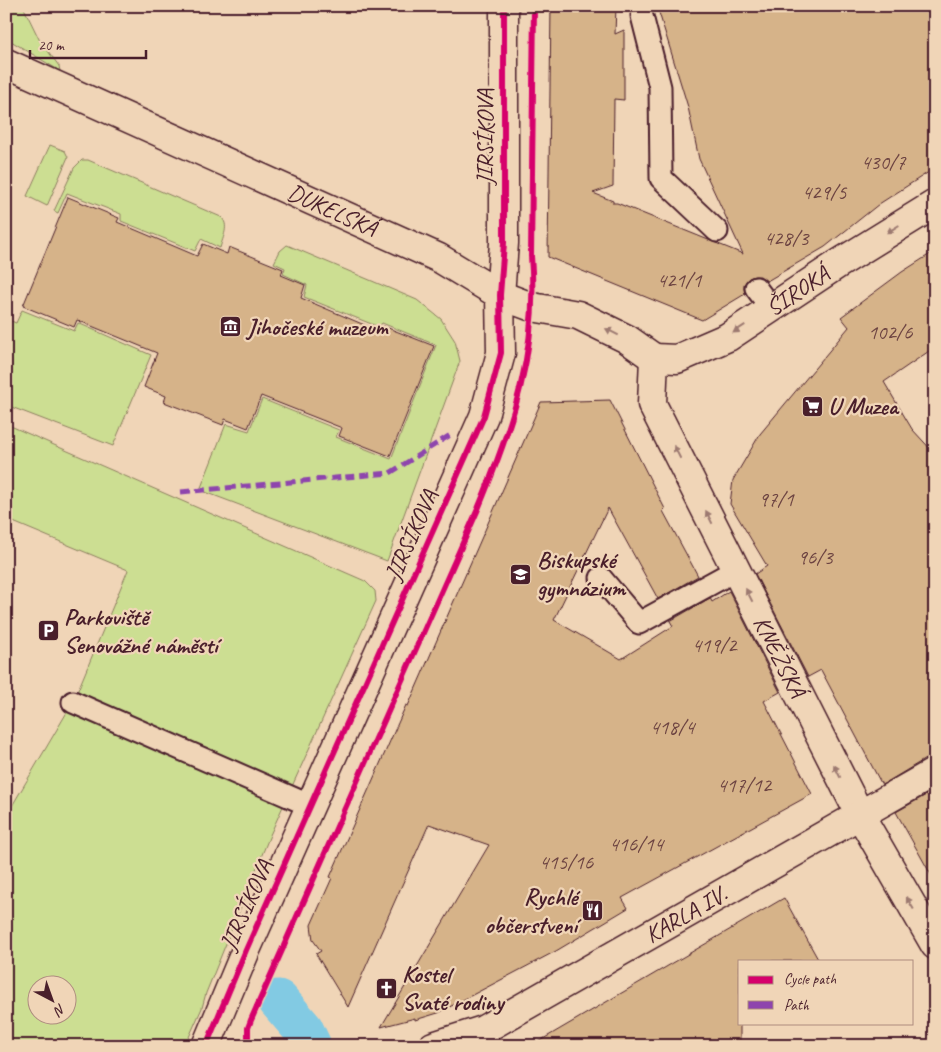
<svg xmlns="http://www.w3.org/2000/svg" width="941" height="1052" font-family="Caveat,sans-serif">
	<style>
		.green { fill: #ccde92; stroke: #8b7e5e; fill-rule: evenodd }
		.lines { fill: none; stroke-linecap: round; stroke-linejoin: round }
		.canal { stroke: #82cae3; stroke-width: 41 }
		.building { fill: #d6b389; stroke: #4a1f2b }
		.service-casing { stroke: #4a1f2b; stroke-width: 25 }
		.minor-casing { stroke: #4a1f2b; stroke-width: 31 }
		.service { stroke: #f0d5b7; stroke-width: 21 }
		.minor { stroke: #f0d5b7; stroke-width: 28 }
		.quiet { stroke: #8e44ad; stroke-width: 5; stroke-dasharray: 10 5; stroke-linecap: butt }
		.cycleway-casing { stroke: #f0d5b7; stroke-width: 9 }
		.cycleway { stroke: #d6006c; stroke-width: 6 }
		.oneway { fill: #9d7a71 }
		.labels { text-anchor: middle; stroke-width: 4.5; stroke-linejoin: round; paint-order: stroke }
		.number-label { font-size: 21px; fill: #6d4442 }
		.street-label { font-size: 24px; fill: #4a1f2b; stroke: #f0d5b7 }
		.poi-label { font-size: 24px; font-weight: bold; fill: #4a1f2b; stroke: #f0d5b7; text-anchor: start }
	</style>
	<rect width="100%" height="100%" fill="#f0d5b7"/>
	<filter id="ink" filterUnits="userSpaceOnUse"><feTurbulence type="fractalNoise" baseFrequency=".02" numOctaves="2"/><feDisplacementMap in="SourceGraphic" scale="10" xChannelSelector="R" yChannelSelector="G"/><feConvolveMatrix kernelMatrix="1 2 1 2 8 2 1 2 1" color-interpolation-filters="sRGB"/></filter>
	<g filter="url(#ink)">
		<g class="green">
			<path d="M6 6H23L39 39 59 66 60 71 6 38Z"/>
			<path d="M50 145 65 151 68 157 47 206 27 196Z"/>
			<path d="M82 160H88L221 217C230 225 223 237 220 248L201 239 195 251 121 221V214L67 193 58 213 54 211 74 168Z"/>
			<path d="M287 245 417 300 441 319 455 341 460 361 387 561 200 490 226 424 249 431 262 399 339 430 336 437 391 459 436 345 382 323 379 327 304 297 307 285 283 274 285 268 274 263 280 251Z"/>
			<path d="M22 310 74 331 78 323 151 355 113 446 6 405V319L16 323Z"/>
			<path d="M6 424 365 581 375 591 376 601 270 835 206 993 202 1008 185 1046H6V804L12 806 73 702 128 570 6 519ZM38 984H68V1014H38Z"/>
		</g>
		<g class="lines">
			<path class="canal" d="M278 1000 303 1029 311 1046"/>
		</g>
		<g class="building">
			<path d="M551 6H616L615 34 624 30V100L614 99 613 186 593 193 613 201V203H617L743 254 699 159 688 107 657 6H935V168L879 204 825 247 767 281 760 276H754L749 278 744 284V289L745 294 702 320 548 257Z"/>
			<path d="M68 197 119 218 117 222 197 256 203 244 227 254 229 247 283 269 281 275 305 285 301 298 381 332 383 326 434 346 390 456 339 436 342 428 261 396 248 428 225 419 223 425 164 402 166 396 144 387 157 353 77 320 74 327 23 306Z"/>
			<path d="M935 251V347L884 382 912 429 935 454V756L927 758 882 785 821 670 808 677 755 574 767 566 730 504 733 480 760 434 849 327 841 317 902 272Z"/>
			<path d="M610 400 665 509 663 511 698 576 658 599 608 508 554 620 621 659 673 626 670 621 710 598 712 602 729 591 780 692 764 701 812 794 622 898 628 908 556 951 438 1013 415 1020V1018L381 1027 489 845 429 824 348 1007 316 954 321 951 313 940 311 925 332 878 330 877 406 705 408 706 541 402Z"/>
			<path d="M935 790V882L896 812Z"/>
			<path d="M784 898 819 961H740V1046H531Z"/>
		</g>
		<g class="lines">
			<defs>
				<g id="service">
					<path d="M642 16 660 87 661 178 717 231"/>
					<path d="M756 288 771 308"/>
					<path d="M601 578 639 623 736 570"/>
					<path d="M73 702 311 806"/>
				</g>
				<g id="minor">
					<path id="s1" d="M6 63 439 258 500 295 532 307 578 315 627 339 654 358"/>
					<path id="s2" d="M654 358 652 404 860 815 935 945"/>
					<path id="s3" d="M654 358 677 359 728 337 838 264 935 204"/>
					<path d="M206 1046 246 950 484 416 501 353 500 295 504 243V6"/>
					<path id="s4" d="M433 1046 483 1030 935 772"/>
				</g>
			</defs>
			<use href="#service" class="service-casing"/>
			<use href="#minor" class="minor-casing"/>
			<use href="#service" class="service"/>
			<use href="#minor" class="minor"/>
			<path class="quiet" d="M181 492 390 473 452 434"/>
			<defs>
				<g id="cycleway">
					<path d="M206 1046 246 950 484 416 501 353 500 295 504 243V6"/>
					<path d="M248 1046V1028L251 1020 478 509C513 425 539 349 531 256L534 6"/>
				</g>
			</defs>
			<use href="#cycleway" class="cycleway-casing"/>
			<use href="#cycleway" class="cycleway"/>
		</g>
		<defs><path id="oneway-solid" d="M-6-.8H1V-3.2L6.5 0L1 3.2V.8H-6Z" transform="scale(1.25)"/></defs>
		<g class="oneway">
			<use href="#oneway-solid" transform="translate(893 229) rotate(148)"/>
			<use href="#oneway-solid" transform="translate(739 329) rotate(147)"/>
			<use href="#oneway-solid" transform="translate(612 332) rotate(-153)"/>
			<use href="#oneway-solid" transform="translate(677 452) rotate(-117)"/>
			<use href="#oneway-solid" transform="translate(709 517) rotate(-117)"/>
			<use href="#oneway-solid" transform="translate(749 595) rotate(-117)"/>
			<use href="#oneway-solid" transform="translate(837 771) rotate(-117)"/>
			<use href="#oneway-solid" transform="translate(910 903) rotate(-120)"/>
		</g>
	</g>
	<defs>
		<symbol id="museum-square" viewBox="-11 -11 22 22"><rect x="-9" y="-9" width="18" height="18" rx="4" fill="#4a1f2b" stroke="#f0d5b7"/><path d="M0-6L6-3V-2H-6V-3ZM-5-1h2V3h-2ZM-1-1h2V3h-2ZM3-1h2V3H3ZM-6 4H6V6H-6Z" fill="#fff"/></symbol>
		<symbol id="supermarket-square" viewBox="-11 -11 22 22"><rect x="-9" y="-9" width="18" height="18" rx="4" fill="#4a1f2b" stroke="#f0d5b7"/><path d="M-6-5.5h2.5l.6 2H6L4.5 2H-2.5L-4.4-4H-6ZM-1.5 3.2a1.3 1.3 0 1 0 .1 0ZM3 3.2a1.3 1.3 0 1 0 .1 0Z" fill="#fff"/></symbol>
		<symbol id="university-square" viewBox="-11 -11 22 22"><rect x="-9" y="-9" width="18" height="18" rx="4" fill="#4a1f2b" stroke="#f0d5b7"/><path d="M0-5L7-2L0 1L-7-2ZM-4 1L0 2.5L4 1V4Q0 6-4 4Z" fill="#fff"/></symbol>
		<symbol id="parking-square" viewBox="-11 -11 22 22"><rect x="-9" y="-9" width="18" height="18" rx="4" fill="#4a1f2b" stroke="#f0d5b7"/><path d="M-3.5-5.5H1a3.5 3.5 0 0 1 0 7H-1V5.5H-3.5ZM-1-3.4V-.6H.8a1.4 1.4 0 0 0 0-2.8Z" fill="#fff"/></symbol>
		<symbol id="restaurant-square" viewBox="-11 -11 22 22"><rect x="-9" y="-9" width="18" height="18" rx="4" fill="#4a1f2b" stroke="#f0d5b7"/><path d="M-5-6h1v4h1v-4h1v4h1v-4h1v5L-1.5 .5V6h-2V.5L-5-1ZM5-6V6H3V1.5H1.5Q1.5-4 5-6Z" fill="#fff"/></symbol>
		<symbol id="church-square" viewBox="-11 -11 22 22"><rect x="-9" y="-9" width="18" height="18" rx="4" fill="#4a1f2b" stroke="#f0d5b7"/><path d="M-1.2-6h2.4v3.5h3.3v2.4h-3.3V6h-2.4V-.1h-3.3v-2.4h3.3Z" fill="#fff"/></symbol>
	</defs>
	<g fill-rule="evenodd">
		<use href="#museum-square" x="218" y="314" width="25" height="25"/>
		<use href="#supermarket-square" x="800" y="394" width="25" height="25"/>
		<use href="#university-square" x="508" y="562" width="25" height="25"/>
		<use href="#parking-square" x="36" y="618" width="25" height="25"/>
		<use href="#restaurant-square" x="580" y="898" width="25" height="25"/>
		<use href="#church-square" x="374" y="976" width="25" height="25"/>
	</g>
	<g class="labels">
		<g class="number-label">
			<text x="883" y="169">430/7</text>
			<text x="824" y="199">429/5</text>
			<text x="786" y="245">428/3</text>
			<text x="679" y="287">421/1</text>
			<text x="890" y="339">102/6</text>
			<text x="776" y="506">97/1</text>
			<text x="815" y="564">96/3</text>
			<text x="714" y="652">419/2</text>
			<text x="672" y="734">418/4</text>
			<text x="744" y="792">417/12</text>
			<text x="636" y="851">416/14</text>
			<text x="566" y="869">415/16</text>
		</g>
		<g class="street-label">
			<text transform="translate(485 137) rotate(-90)" y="8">JIRSÍKOVA</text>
			<text dy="8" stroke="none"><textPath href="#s1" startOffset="358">DUKELSKÁ</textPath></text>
			<text dy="8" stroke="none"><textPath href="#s3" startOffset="162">ŠIROKÁ</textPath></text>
			<text transform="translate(411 535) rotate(-66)" y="8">JIRSÍKOVA</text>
			<text dy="8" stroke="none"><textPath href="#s2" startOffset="329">KNĚŽSKÁ</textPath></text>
			<text transform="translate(246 905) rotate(-66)" y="8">JIRSÍKOVA</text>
			<text dy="8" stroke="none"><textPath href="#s4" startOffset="286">KARLA IV.</textPath></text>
		</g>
		<g class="poi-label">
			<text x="247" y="335">Jihočeské muzeum</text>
			<text x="828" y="414">U Muzea</text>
			<text x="537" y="568">Biskupské<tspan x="537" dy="28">gymnázium</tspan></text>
			<text x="64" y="625">Parkoviště<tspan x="64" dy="28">Senovážné náměstí</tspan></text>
			<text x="577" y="905" text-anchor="end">Rychlé<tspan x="577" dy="28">občerstvení</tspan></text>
			<text x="402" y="982">Kostel<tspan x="402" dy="28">Svaté rodiny</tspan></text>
		</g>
	</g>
	<rect width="941" height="1052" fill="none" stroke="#f0d5b7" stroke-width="25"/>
	<rect x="12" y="12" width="916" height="1027" fill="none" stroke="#4a1f2b" stroke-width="2" filter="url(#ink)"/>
	<rect x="738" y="960" width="175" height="65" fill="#f0d5b7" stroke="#ae8c7f"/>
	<rect x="748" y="976" width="25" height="8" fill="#d6006c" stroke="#ae8c7f"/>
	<text x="784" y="984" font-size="15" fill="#4a1f2b">Cycle path</text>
	<rect x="748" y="1001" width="25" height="8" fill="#8e44ad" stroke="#ae8c7f"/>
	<text x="784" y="1010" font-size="15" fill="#4a1f2b">Path</text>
	<g transform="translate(52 1000) rotate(139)"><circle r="24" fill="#f0d5b7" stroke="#ae8c7f"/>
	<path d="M0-4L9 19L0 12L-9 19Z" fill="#4a1f2b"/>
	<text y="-8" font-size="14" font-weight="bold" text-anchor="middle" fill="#4a1f2b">N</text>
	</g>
	<path d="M30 50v8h116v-8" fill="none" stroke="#4a1f2b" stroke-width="2.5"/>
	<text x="38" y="50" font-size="15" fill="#4a1f2b" stroke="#f0d5b7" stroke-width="4" paint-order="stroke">20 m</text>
</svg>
